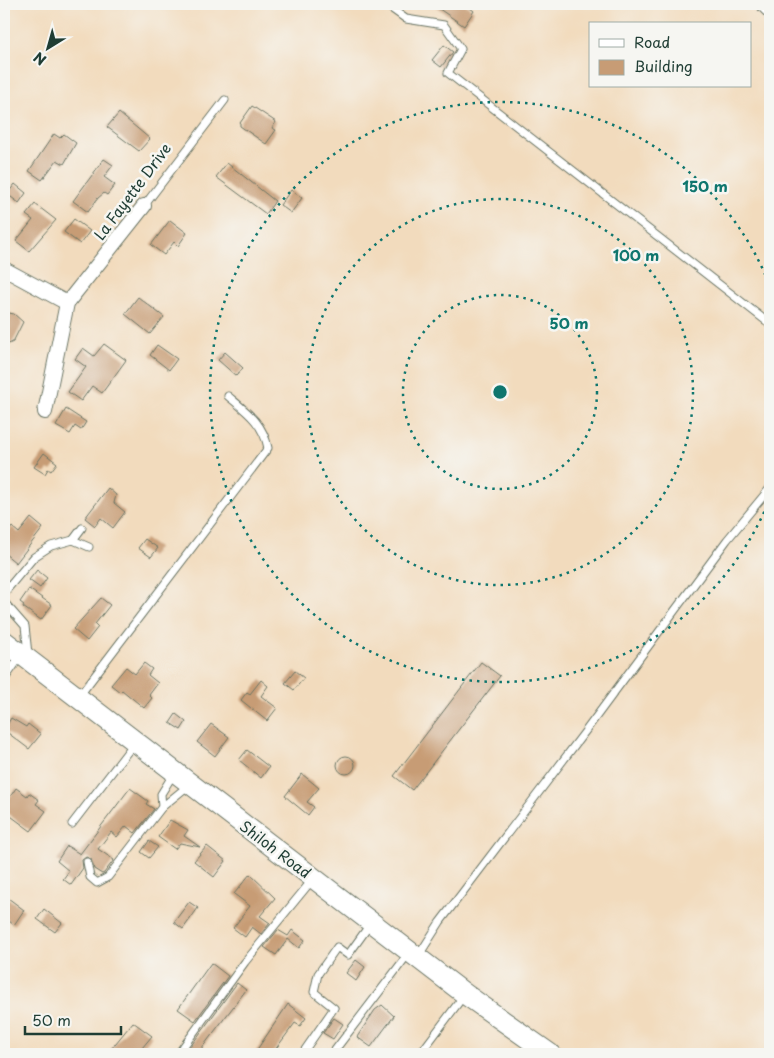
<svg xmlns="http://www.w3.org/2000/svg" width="774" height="1058" font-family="'Playpen Sans',sans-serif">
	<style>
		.building { fill: #c79c75 }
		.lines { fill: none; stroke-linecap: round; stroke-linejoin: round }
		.lane-casing { stroke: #697464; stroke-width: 9 }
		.street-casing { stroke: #697464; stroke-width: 16 }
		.secondary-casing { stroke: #697464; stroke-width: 22 }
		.lane { stroke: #fff; stroke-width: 7 }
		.street { stroke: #fff; stroke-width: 14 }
		.secondary { stroke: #fff; stroke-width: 20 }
		.ring { fill: none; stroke: #0f766e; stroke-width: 2.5; stroke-dasharray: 2.5 5 }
		.labels { text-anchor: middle; stroke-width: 5; stroke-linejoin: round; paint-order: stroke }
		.street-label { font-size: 15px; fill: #1f3d34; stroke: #f6f6f2 }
		.centre { fill: #0f766e; stroke: #f6f6f2; stroke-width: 2.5 }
		.ring-label { font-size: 15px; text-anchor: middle; font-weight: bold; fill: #0f766e; stroke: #f6f6f2; stroke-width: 5; stroke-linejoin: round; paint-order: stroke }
	</style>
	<rect width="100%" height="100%" fill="#f6f6f2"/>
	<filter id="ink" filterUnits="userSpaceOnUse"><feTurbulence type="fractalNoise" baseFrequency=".02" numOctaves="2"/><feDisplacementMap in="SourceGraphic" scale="10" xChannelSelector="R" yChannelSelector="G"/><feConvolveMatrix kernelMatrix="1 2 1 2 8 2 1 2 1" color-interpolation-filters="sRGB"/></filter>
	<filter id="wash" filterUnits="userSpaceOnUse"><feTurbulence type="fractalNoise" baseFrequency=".0096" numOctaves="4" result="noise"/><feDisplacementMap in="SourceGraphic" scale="20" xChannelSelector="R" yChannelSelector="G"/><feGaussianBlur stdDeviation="1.12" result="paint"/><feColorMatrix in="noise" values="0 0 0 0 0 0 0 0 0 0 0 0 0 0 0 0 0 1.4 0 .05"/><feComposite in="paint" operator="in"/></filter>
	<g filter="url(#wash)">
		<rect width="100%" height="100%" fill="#f2dbbd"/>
		<g id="blocks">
			<g class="building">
				<path d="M432 4H465L474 11 464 26Z"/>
				<path d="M444 45 453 52 441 67 432 60Z"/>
				<path d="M252 106 276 122 272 128 276 130 266 144 240 126V123Z"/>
				<path d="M119 113 150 139 139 151 107 127Z"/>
				<path d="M54 134 60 138 64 134 76 143 64 164 57 160 42 180 29 171Z"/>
				<path d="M104 159 113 165 104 177 115 185 107 195 104 193 98 198 88 212 73 201Z"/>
				<path d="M227 163 275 201 266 214 216 177Z"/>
				<path d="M15 184 26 193 19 203 7 194Z"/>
				<path d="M291 190 302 198 291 213 280 205Z"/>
				<path d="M35 204 56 220 29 251 16 241 33 220 26 215Z"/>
				<path d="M74 219 90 231 80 244 64 232Z"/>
				<path d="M170 220 187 233 178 246 174 242 164 255 151 245Z"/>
				<path d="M138 297 164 317 150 334 125 314Z"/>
				<path d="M4 312 14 314 23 322 13 342 4 346Z"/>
				<path d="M104 344 126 360 102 393 92 386 81 401 68 392 86 367 75 359 83 348 94 356Z"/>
				<path d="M157 345 177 359 169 370 150 355Z"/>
				<path d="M225 352 243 368 236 376 218 360Z"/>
				<path d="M66 409 86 422 81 430 75 426 70 434 56 426Z"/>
				<path d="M44 453 57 463 51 471 48 469 45 474 34 467Z"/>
				<path d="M108 488 116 495 114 503 125 512 113 528 101 518 95 526 85 518Z"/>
				<path d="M31 518 43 528 16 563 4 553V537L12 527 19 533Z"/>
				<path d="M145 539 158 548 151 557 138 548Z"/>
				<path d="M37 570 47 578 40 588 29 580Z"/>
				<path d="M29 589 52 605 41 620 23 607 24 605 20 602Z"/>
				<path d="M101 598 110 605 95 624 98 627 87 641 73 629Z"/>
				<path d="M481 662 500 676 412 790 394 776Z"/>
				<path d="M144 663 152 669 148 675 158 683 149 695 152 698 144 708 122 690 120 692 111 685 126 667 135 674Z"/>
				<path d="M295 671 304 678 294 690 285 683Z"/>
				<path d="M261 680 268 686 261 696 277 708 267 721 241 700 247 692 250 694Z"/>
				<path d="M176 714 186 722 181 730 170 723Z"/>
				<path d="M11 718 26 727 28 724 41 734 29 749 4 730Z"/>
				<path d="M211 724 229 737 215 756 197 742Z"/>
				<path d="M247 750 269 767 261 778 239 760Z"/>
				<circle cx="346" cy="765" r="9"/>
				<path d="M302 774 319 788 307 802 314 807 308 815 285 796Z"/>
				<path d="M16 788 27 796 29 793 39 800 36 804 46 811 31 831 4 811V806Z"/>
				<path d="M130 788 148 801 146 804 154 809 135 833 126 826 117 837 111 832 98 849 114 860 104 873 102 874 94 869 91 859 86 857 82 860 83 868 71 885 63 879 69 871 57 861 67 846 80 854Z"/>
				<path d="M170 820 188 830 184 836 200 847 180 843 175 849 158 837Z"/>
				<path d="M149 841 158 847 149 858 141 852Z"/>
				<path d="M207 846 226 861 214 877 194 861Z"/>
				<path d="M250 874 275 898 260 916 270 923 261 934 252 927 245 937 233 928 250 906 234 894Z"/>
				<path d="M4 895 24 910 14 925 4 917Z"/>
				<path d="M189 902 198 908 183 929 174 922Z"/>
				<path d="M44 909 62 923 55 932 37 919Z"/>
				<path d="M278 930 288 936 292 930 305 940 299 948 288 939 276 955 264 947Z"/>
				<path d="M356 960 365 967 356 981 346 973Z"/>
				<path d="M211 963 228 976 195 1021 178 1009Z"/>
				<path d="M237 983 246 990 198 1053 190 1047Z"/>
				<path d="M288 1004 306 1018 300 1026 295 1023 272 1054H254Z"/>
				<path d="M382 1005 394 1016 371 1047 357 1037 375 1010Z"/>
				<path d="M334 1018 343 1024 333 1039 323 1033Z"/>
				<path d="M133 1022 152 1036 137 1054H107Z"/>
			</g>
		</g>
	</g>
	<g filter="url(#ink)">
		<use href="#blocks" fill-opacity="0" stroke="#697464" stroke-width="1"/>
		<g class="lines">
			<defs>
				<g id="lane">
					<path d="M385 4 406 19 444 25 461 49 448 73 770 324"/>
					<path d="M758 4 770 16"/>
					<path d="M144 206 225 100"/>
					<path d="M73 540 89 547"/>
					<path d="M4 593 34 557 51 546 73 540 82 528"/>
					<path d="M4 602 25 626 28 654"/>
					<path d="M4 680 20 657"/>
					<path d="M80 695 268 448C263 423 247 412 228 396"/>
					<path d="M162 807 161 794 174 773"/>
					<path d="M72 824 135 742"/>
					<path d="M87 862 90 877 97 883 108 877 162 807 189 785"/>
					<path d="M419 955 440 922 587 729 727 540 770 488"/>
					<path d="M178 1054 245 962 313 879"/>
					<path d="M302 1054 334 1008 314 992 318 974 337 947 348 955 371 923"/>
					<path d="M332 1054 409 953"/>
					<path d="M420 1054 465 994"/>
				</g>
				<g id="street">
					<path d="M4 269 67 303"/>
					<path d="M45 412 67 303 144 206"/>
				</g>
				<path id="secondary" d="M4 641 465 994 550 1054"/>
			</defs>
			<use href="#lane" class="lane-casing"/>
			<use href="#street" class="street-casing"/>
			<use href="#secondary" class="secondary-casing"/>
			<use href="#lane" class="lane"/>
			<use href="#street" class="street"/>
			<use href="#secondary" class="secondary"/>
		</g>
	</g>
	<g class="ring">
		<circle cx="500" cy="392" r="97"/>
		<circle cx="500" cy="392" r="193"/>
		<path d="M770 498A290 290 0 1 1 770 286"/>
	</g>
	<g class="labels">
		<g class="street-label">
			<text transform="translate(133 192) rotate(-53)" y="5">La Fayette Drive</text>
			<text transform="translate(275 850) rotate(37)" y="5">Shiloh Road</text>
		</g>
	</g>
	<circle cx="500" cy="392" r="8" class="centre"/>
	<g class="ring-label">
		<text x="705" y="192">150 m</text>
		<text x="636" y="261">100 m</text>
		<text x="569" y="329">50 m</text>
	</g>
	<rect width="774" height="1058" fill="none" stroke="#f6f6f2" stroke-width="20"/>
	<rect x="589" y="22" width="162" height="65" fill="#f6f6f2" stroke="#a0aca6"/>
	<rect x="599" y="39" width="25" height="8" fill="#ffffff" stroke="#a0aca6"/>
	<text x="634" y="48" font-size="15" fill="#1f3d34">Road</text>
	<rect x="599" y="60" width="25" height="15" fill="#c79c75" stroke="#a0aca6"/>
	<text x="634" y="72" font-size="15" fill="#1f3d34">Building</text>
	<g transform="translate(48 48) rotate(217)" stroke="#f6f6f2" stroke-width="4" paint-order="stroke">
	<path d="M0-4L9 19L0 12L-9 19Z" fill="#1f3d34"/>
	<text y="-8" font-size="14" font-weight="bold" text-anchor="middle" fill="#1f3d34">N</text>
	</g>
	<path d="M25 1026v8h96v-8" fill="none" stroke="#1f3d34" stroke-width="2.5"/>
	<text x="32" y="1026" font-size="15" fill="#1f3d34" stroke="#f6f6f2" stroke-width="4" paint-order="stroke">50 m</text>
</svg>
